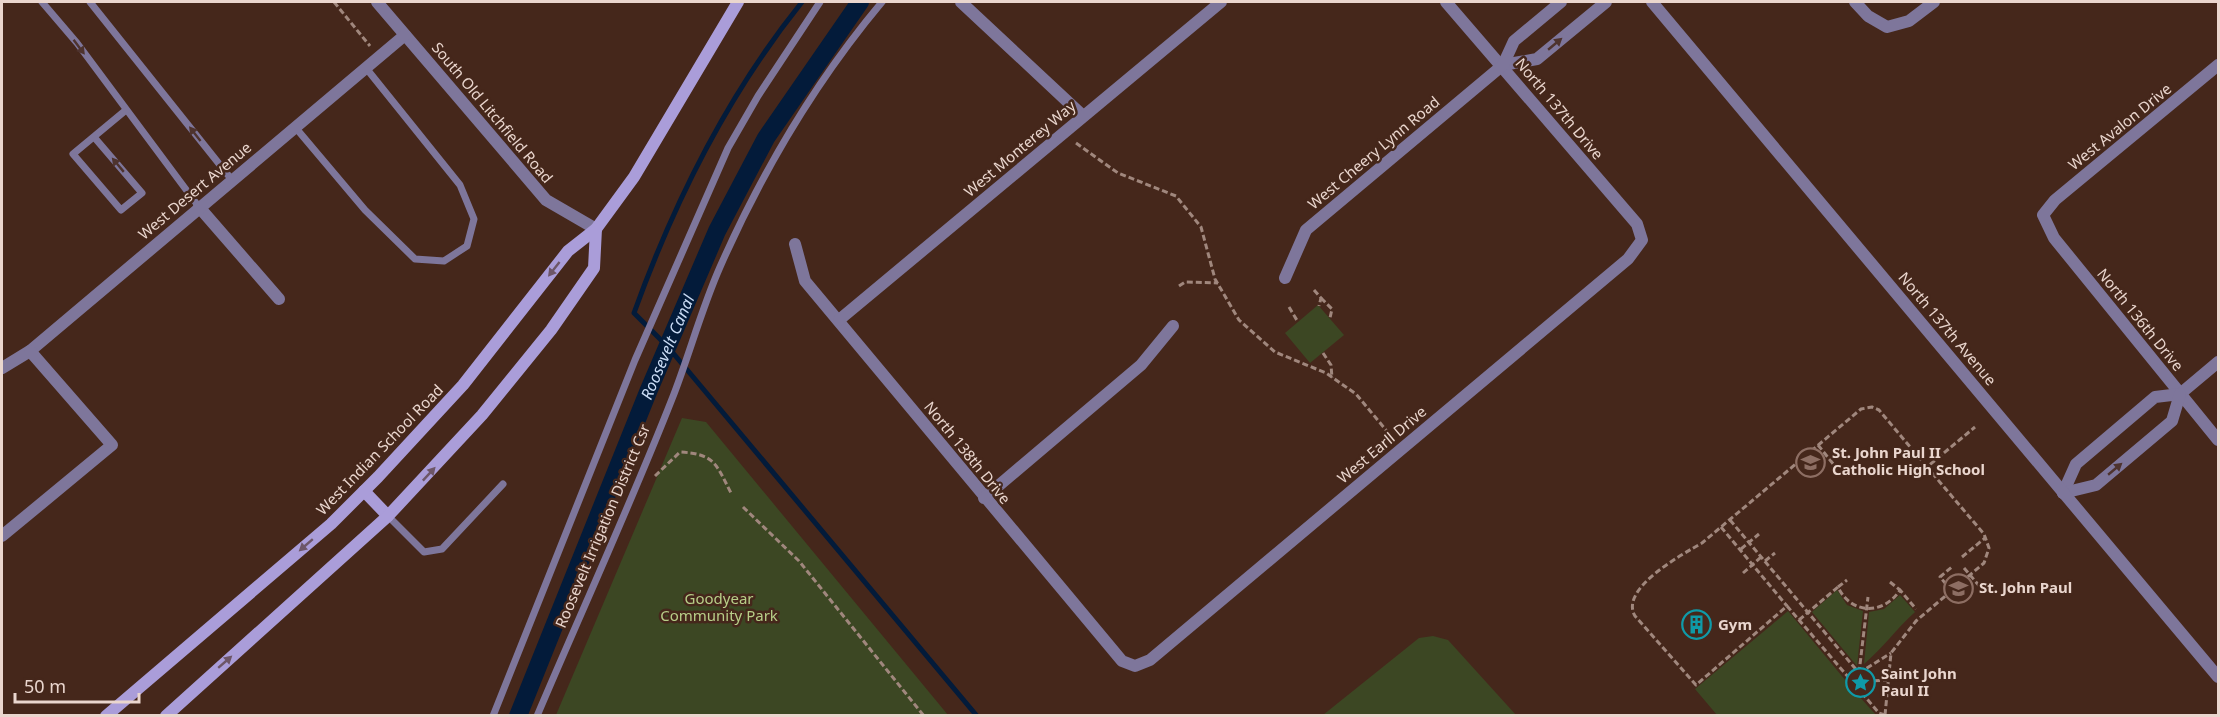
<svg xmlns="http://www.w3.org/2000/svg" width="2220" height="717" font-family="'Noto Sans',sans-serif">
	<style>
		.green { fill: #3c4723 }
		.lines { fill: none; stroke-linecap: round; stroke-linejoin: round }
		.stream { stroke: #031b3a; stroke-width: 5 }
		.canal { stroke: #031b3a; stroke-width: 18 }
		.path { stroke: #a0877d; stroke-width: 3; stroke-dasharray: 6 3; stroke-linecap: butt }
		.service { stroke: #7e769b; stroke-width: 7 }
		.minor { stroke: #7e769b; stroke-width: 12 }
		.tertiary { stroke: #7e769b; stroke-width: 12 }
		.secondary { stroke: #aa9dd9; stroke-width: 12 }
		.oneway { fill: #4e332e }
		.oneway2 { fill: #6d5667 }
		.labels { text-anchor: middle; stroke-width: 5; stroke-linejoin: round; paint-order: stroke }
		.street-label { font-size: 15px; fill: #ead6ce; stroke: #45271b }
		.poi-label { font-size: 15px; font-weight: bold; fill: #ead6ce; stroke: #45271b; text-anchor: start }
		.park-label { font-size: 15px; fill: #b7ce88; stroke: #45271b }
		.water-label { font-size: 16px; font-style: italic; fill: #cadcf5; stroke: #45271b }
	</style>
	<rect width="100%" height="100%" fill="#45271b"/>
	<g class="green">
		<path d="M1318 305 1344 335 1310 363 1285 333Z"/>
		<path d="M682 418 706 422 948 715H556Z"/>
		<path d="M1837 590 1847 605 1863 611 1857 666 1812 612Z"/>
		<path d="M1900 595 1915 612C1896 629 1883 648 1864 664L1869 612 1884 609Z"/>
		<path d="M1788 611 1846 681 1849 690 1858 695 1876 715H1717L1695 689Z"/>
		<path d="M1433 636 1448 640 1516 715H1323L1419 638Z"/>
	</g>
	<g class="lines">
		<path class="stream" d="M802 2C728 94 674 202 634 313L668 347 977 716"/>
		<path class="canal" id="s1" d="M518 716 648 392 717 231 766 138 860 2"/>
		<g class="path">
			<path d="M334 2 370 46"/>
			<path d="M1076 143 1118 173 1176 196 1201 227 1215 279 1239 320 1275 352 1326 373 1356 394 1391 436"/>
			<path d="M1179 286 1185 282 1218 283"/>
			<path d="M1314 290 1321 298 1319 306"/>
			<path d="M1321 298 1332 309 1330 318"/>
			<path d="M1289 307 1298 322"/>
			<path d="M1323 353 1331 365 1332 378"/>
			<path d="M1818 445 1834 465"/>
			<path d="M655 476 680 452C715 454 716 464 731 493"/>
			<path d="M743 507 799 561 924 716"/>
			<path d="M1730 520 1859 673"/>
			<path d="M1721 527 1787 606"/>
			<path d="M1741 549 1759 534"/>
			<path d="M1962 557 1985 538"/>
			<path d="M1765 561 1775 553"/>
			<path d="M1964 568 1982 589"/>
			<path d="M1743 573 1761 557"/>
			<path d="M1890 582 1900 590"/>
			<path d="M1838 587 1847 580"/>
			<path d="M1952 591 1940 577 1953 566"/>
			<path d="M1799 620 1838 587C1851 615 1884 615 1900 590L1916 609"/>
			<path d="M1859 673 1868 597"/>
			<path d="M1859 673 1891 653"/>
			<path d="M1850 678 1854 674 1863 673 1869 681"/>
			<path d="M1862 692 1869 681 1887 680"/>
			<path d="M1885 715 1879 713 1861 692 1855 691 1850 684 1849 678 1787 606 1696 685 1635 616C1619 589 1681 555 1702 543L1861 409 1872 407 1879 410 1927 467"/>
			<path d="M1885 715 1891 653 1916 621 1984 563 1989 548 1984 534 1927 467 1975 427"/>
		</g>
		<g class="service">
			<path d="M42 2 77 43 199 207"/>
			<path d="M90 2 232 180"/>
			<path d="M295 127 365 210 415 259 444 261 467 246 474 219 460 185 366 68"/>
			<path d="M94 137 142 193 121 210 73 154 126 110"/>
			<path d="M388 516 424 552 442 549 503 484"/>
			<path d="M493 716 635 360 728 148 758 96 820 2"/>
			<path d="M537 716C582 610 630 506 672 399 689 356 701 310 720 267 762 172 815 82 882 2"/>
		</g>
		<g class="minor">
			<path d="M377 2 546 200 596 229"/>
			<path d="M961 2 1083 116"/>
			<path d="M1855 2 1868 16 1887 27 1909 21 1934 2"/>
			<path d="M1503 65 1537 59 1606 2"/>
			<path d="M2218 65 2055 200 2043 215 2054 238 2218 440"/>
			<path d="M199 207 279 299"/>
			<path d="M795 244 805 281 1122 661 1135 666 1150 660 1628 259 1642 240 1637 224 1446 2"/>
			<path d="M1285 278 1306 230 1503 65 1514 41 1561 2"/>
			<path d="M839 320 1221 2"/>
			<path d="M2 368 30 351 405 35"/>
			<path d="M2063 493 2076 464 2155 397 2180 394 2218 362"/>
			<path d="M2063 493 2096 485 2172 421 2180 394"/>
			<path d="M984 498 1141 365 1173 326"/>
			<path d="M2 536 112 445 30 351"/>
		</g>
		<path class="tertiary" d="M1652 2 2218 677"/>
		<g class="secondary">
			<path d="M364 491 388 516"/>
			<path d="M106 716 331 524 378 477 463 385 568 251 596 229 634 177 738 2"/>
			<path d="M166 716 388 516 482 415 551 330 594 268 596 229"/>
		</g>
	</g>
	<defs><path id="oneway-solid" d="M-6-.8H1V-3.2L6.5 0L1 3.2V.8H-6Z" transform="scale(1.5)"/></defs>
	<g class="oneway">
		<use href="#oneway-solid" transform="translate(1555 44) rotate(-40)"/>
		<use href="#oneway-solid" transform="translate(79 47) rotate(53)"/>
		<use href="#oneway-solid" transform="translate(195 134) rotate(-128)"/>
		<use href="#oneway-solid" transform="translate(118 165) rotate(-130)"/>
		<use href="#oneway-solid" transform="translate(2115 469) rotate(-40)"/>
	</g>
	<g class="oneway2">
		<use href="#oneway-solid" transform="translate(554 269) rotate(128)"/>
		<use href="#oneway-solid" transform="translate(429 474) rotate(-47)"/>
		<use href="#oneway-solid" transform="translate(306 545) rotate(139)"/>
		<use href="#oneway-solid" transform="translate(225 662) rotate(-41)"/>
	</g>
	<defs>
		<symbol id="school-ring" viewBox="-11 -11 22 22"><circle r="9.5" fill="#45271b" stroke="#8d6e63" stroke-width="1.5"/><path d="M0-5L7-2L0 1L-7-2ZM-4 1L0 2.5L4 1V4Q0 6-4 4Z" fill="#8d6e63"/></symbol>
		<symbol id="building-ring" viewBox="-11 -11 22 22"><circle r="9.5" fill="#45271b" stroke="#0f9aa8" stroke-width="1.5"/><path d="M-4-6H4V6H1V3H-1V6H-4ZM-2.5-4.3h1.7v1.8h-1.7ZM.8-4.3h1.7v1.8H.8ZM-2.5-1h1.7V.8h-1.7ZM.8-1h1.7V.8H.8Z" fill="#0f9aa8"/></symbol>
		<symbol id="sight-ring" viewBox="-11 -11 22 22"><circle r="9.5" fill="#45271b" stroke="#0f9aa8" stroke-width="1.5"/><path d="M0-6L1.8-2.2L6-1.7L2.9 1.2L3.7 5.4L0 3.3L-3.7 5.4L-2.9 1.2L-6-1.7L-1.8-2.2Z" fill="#0f9aa8"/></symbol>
	</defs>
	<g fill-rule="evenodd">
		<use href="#school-ring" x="1794" y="446" width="33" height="33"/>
		<use href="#school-ring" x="1942" y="572" width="33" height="33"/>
		<use href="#building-ring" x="1680" y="608" width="33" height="33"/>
		<use href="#sight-ring" x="1844" y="666" width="33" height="33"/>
	</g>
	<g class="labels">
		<g class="street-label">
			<text transform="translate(1559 109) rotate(50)" y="5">North 137th Drive</text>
			<text transform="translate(492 113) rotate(50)" y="5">South Old Litchfield Road</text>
			<text transform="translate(2120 127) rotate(-39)" y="5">West Avalon Drive</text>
			<text transform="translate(1020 149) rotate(-40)" y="5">West Monterey Way</text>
			<text transform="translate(1374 153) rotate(-40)" y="5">West Cheery Lynn Road</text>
			<text transform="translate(195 191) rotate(-40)" y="5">West Desert Avenue</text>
			<text transform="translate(2140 320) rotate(51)" y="5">North 136th Drive</text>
			<text transform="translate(1947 329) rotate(50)" y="5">North 137th Avenue</text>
			<text transform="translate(1382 445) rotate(-40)" y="5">West Earll Drive</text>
			<text transform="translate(380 450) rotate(-46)" y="5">West Indian School Road</text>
			<text transform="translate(967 453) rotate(51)" y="5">North 138th Drive</text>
			<text transform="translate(603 526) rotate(-67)" y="5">Roosevelt Irrigation District Csr</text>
		</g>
		<g class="poi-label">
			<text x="1832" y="458">St. John Paul II<tspan x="1832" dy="17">Catholic High School</tspan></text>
			<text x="1979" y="593">St. John Paul</text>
			<text x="1718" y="630">Gym</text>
			<text x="1881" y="679">Saint John<tspan x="1881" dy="17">Paul II</tspan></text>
		</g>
		<g class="park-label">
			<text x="719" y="604">Goodyear<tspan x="719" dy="17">Community Park</tspan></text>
		</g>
		<g class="water-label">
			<text dy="6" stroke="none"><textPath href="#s1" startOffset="398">Roosevelt Canal</textPath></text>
		</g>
	</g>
	<rect width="2220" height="717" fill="none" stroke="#ead6ce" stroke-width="6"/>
	<path d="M15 693v9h124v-9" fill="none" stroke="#ead6ce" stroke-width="3"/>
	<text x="24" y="693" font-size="18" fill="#ead6ce" stroke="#45271b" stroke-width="4.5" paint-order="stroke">50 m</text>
</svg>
